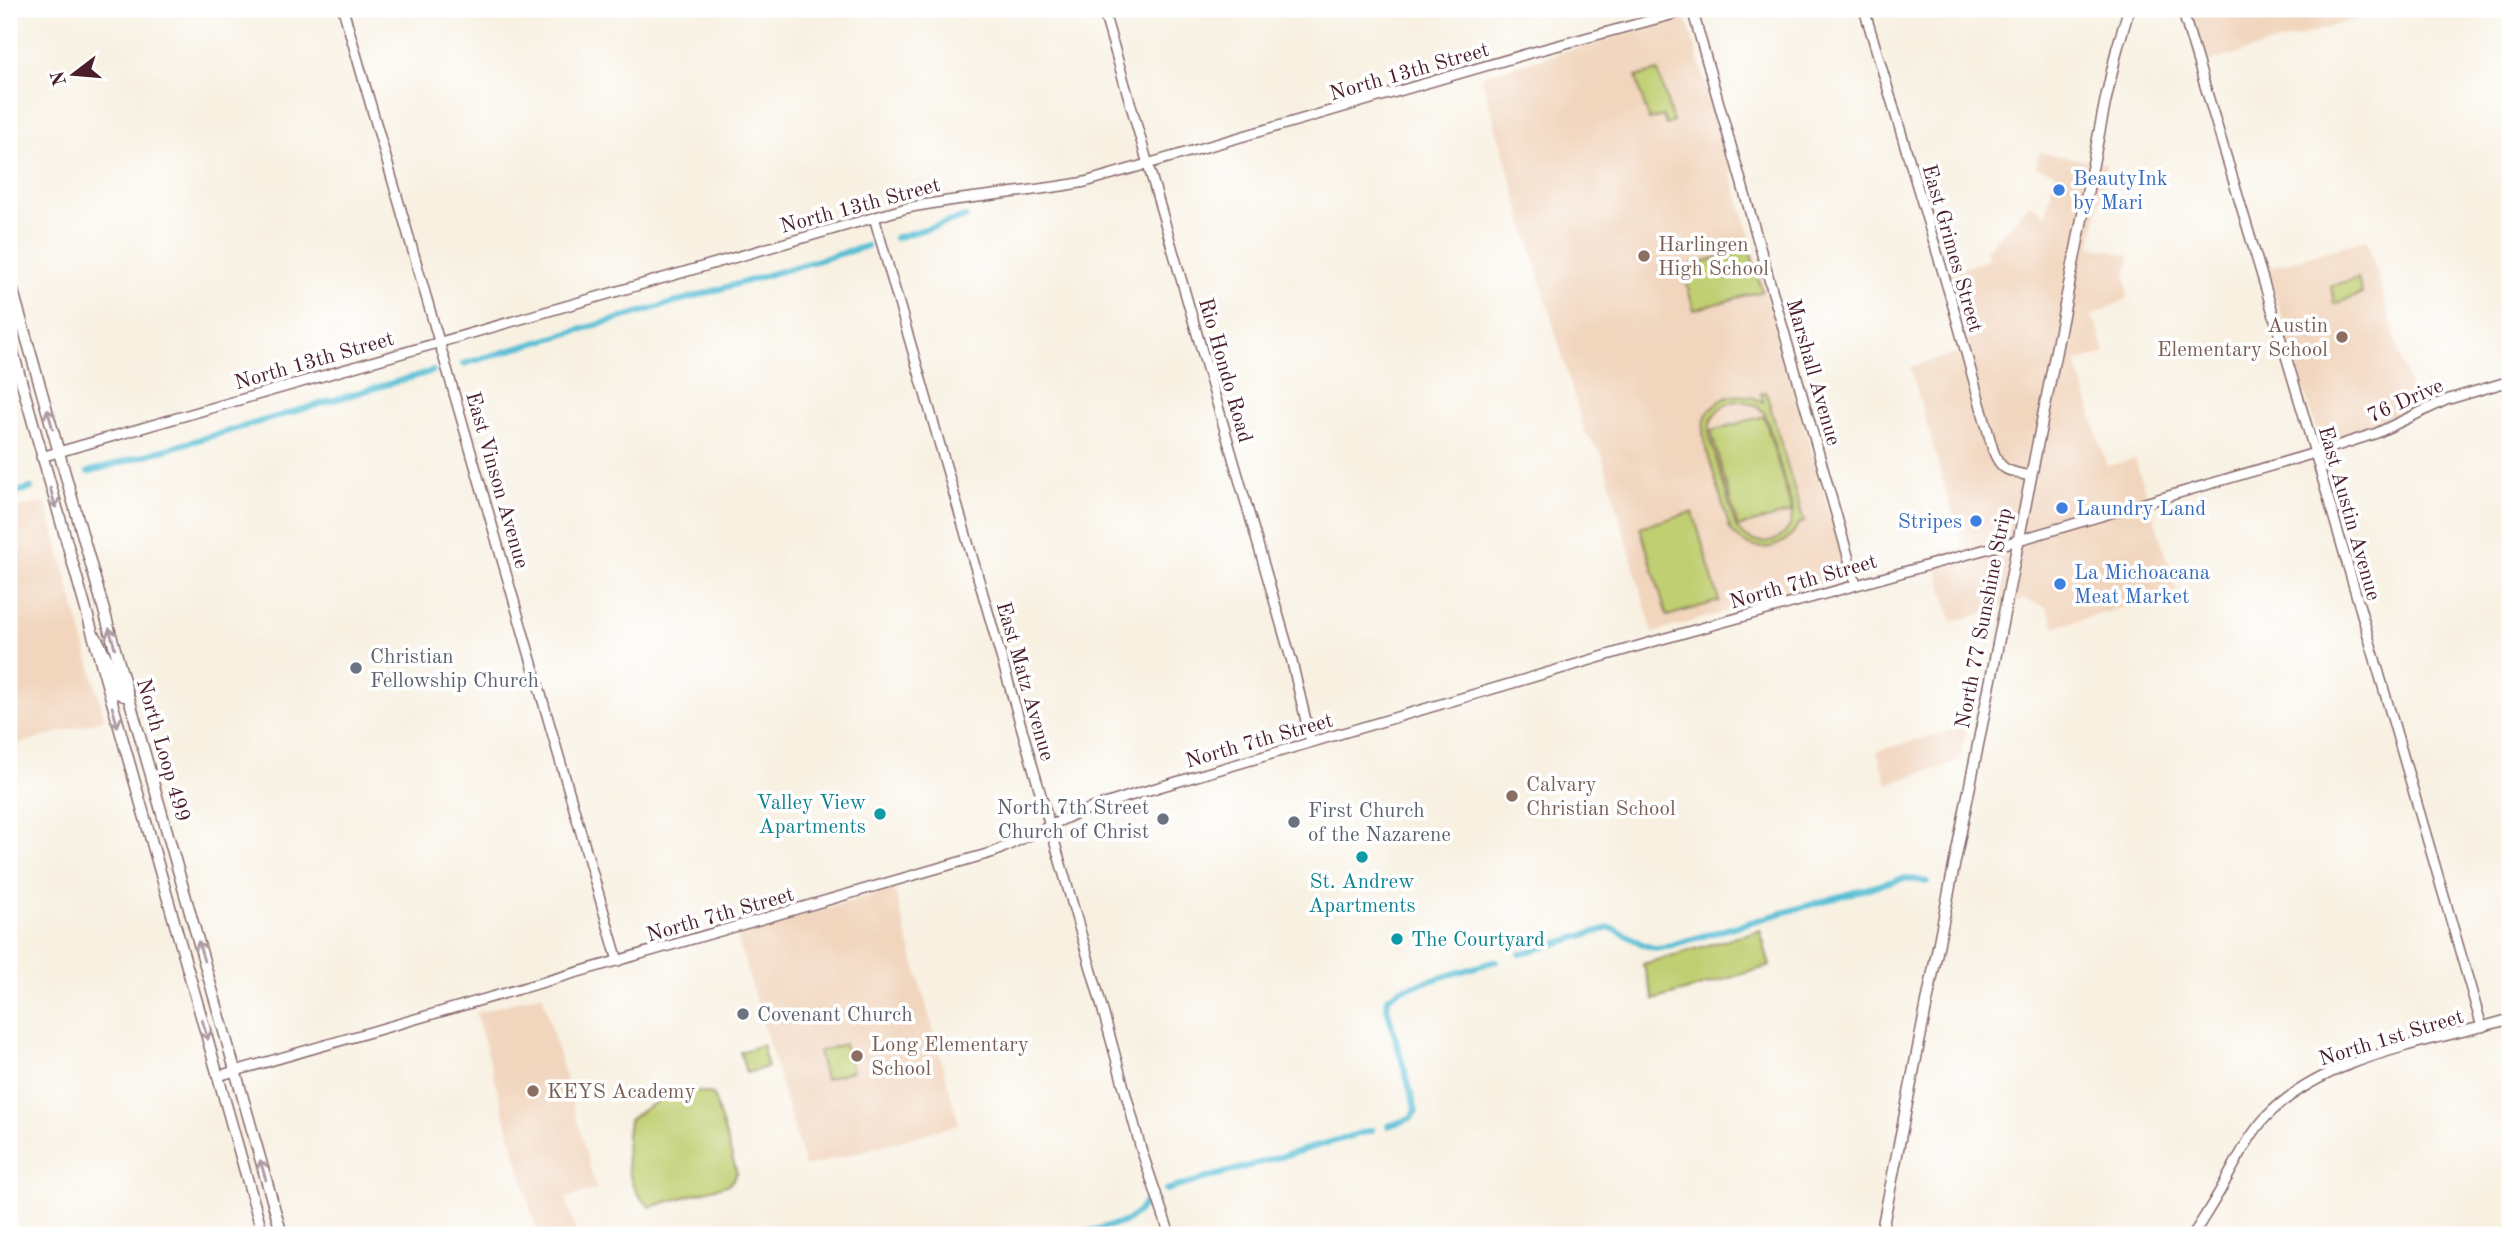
<svg xmlns="http://www.w3.org/2000/svg" width="2519" height="1244" font-family="'Old Standard TT',serif">
	<style>
		.built { fill: #f1d5bd }
		.green { fill: #c0cf72; stroke: #85774e; stroke-width: 2; fill-rule: evenodd }
		.lines { fill: none; stroke-linecap: round; stroke-linejoin: round }
		.canal { stroke: #57bed4; stroke-width: 6 }
		.secondary-casing { stroke: #87686b; stroke-width: 12 }
		.primary-casing { stroke: #87686b; stroke-width: 13 }
		.secondary { stroke: #fff; stroke-width: 9 }
		.primary { stroke: #fff; stroke-width: 10 }
		.oneway { stroke: #ae9aa0 }
		.shop-dot { fill: #3f7fe0; stroke: #fff; stroke-width: 2.5 }
		.education-dot { fill: #8d6e63; stroke: #fff; stroke-width: 2.5 }
		.worship-dot { fill: #6b7280; stroke: #fff; stroke-width: 2.5 }
		.culture-dot { fill: #0f9aa8; stroke: #fff; stroke-width: 2.5 }
		.labels { text-anchor: middle; stroke-width: 7; stroke-linejoin: round; paint-order: stroke }
		.street-label { font-size: 21px; fill: #4a1f2b; stroke: #fff }
		.shop-label { font-size: 21px; fill: #366cbe; stroke: #fff; text-anchor: start }
		.education-label { font-size: 21px; fill: #785e54; stroke: #fff; text-anchor: start }
		.worship-label { font-size: 21px; fill: #5b616d; stroke: #fff; text-anchor: start }
		.culture-label { font-size: 21px; fill: #0d838f; stroke: #fff; text-anchor: end }
	</style>
	<rect width="100%" height="100%" fill="#fff"/>
	<filter id="ink" filterUnits="userSpaceOnUse"><feTurbulence type="fractalNoise" baseFrequency=".0143" numOctaves="2"/><feDisplacementMap in="SourceGraphic" scale="14" xChannelSelector="R" yChannelSelector="G"/><feConvolveMatrix kernelMatrix="1 2 1 2 8 2 1 2 1" color-interpolation-filters="sRGB"/></filter>
	<filter id="wash" filterUnits="userSpaceOnUse"><feTurbulence type="fractalNoise" baseFrequency=".00686" numOctaves="4" result="noise"/><feDisplacementMap in="SourceGraphic" scale="28" xChannelSelector="R" yChannelSelector="G"/><feGaussianBlur stdDeviation="1.57" result="paint"/><feColorMatrix in="noise" values="0 0 0 0 0 0 0 0 0 0 0 0 0 0 0 0 0 1.4 0 .05"/><feComposite in="paint" operator="in"/></filter>
	<g filter="url(#wash)">
		<rect width="100%" height="100%" fill="#f8f1e2"/>
		<g class="built">
			<path d="M2187 9H2392L2203 64Z"/>
			<path d="M1686 16 1848 576 1653 633 1601 452 1585 434 1481 76Z"/>
			<path d="M2039 152 2107 164 2091 246 2130 256 2126 279 2128 298 2091 316 2097 325 2105 353 2076 362 2107 466 2135 459 2178 592 2055 627 2046 607 2024 599 1987 613 1952 622 1933 555 1962 546 1910 367 1971 349 1948 272 1988 260 1986 250 2030 204 2046 214 2055 172 2036 167Z"/>
			<path d="M2367 239 2415 406 2368 429 2320 442 2267 268Z"/>
			<path d="M46 502 105 719 9 747V509Z"/>
			<path d="M1967 726 1960 761 1887 784 1877 751Z"/>
			<path d="M894 888 959 1124 805 1167 737 936Z"/>
			<path d="M542 994 596 1189 566 1198 577 1235H538L476 1013Z"/>
		</g>
		<g class="green">
			<path d="M1658 71 1673 122 1666 125 1663 116 1649 120 1636 77Z"/>
			<path d="M1749 248 1762 291 1694 310 1682 268Z"/>
			<path d="M2358 278 2362 294 2334 304 2331 286Z"/>
			<path d="M1766 392 1804 522 1798 524C1785 553 1748 556 1730 529L1704 441C1697 405 1732 384 1763 402L1761 393ZM1743 401 1757 406 1765 413 1793 510 1790 526 1784 534 1775 540 1764 542 1754 541 1746 537 1736 528 1709 434C1709 414 1722 401 1743 401Z"/>
			<path d="M1764 416 1792 512 1738 527 1711 431Z"/>
			<path d="M1693 512 1719 601 1667 616 1640 527Z"/>
			<path d="M1760 930 1770 966 1654 1000 1643 964Z"/>
			<path d="M844 1044 852 1071 825 1079 818 1052Z"/>
			<path d="M762 1045 768 1067 746 1073 740 1052Z"/>
			<path d="M694 1091 713 1094 737 1173 730 1184 650 1207C624 1187 624 1150 629 1120 648 1105 670 1093 694 1091Z"/>
		</g>
		<g class="lines">
			<g class="canal">
				<path d="M895 238 966 217"/>
				<path d="M463 364 867 246"/>
				<path d="M88 472 433 371"/>
				<path d="M9 494 31 488"/>
				<path d="M1520 954 1609 928C1627 931 1642 950 1661 948L1900 879 1907 878 1927 882"/>
				<path d="M1388 1126 1411 1118 1416 1111 1387 1008 1388 998 1399 990 1496 961"/>
				<path d="M1166 1190 1372 1130"/>
				<path d="M1077 1235 1127 1221 1137 1213 1147 1201"/>
			</g>
		</g>
	</g>
	<g filter="url(#ink)">
		<g class="lines">
			<defs>
				<g id="secondary">
					<path d="M343 9 618 961"/>
					<path d="M1103 9 1292 662 1311 742"/>
					<path d="M1692 9 1856 584"/>
					<path d="M1864 9 1951 299 1993 450C2001 472 2009 471 2030 476"/>
					<path d="M2182 9 2315 453 2482 1027"/>
					<path d="M874 217 1095 982 1141 1149 1170 1235"/>
					<path d="M41 457 907 208C966 196 1026 193 1085 182L1537 51 1693 9"/>
					<path d="M218 1076 994 852 1077 813 1139 793 1662 639 2019 540 2315 453 2377 433 2446 400 2510 381"/>
					<path d="M2193 1235C2204 1217 2216 1199 2226 1180 2238 1159 2249 1135 2266 1117 2324 1056 2431 1042 2510 1019"/>
				</g>
				<g id="primary">
					<path d="M9 277 282 1235"/>
					<path d="M9 338 263 1235"/>
					<path d="M96 637 111 667 118 693 124 696 128 694"/>
					<path d="M1881 1235 2105 103 2117 49 2129 9"/>
				</g>
			</defs>
			<use href="#secondary" class="secondary-casing"/>
			<use href="#primary" class="primary-casing"/>
			<use href="#secondary" class="secondary"/>
			<use href="#primary" class="primary"/>
		</g>
		<defs><path id="oneway-shaft" d="M-6 0H5M1.5-3L5.5 0L1.5 3" fill="none" stroke-width="1.6" stroke-linecap="round" stroke-linejoin="round" transform="scale(1.75)"/></defs>
		<g class="oneway">
			<use href="#oneway-shaft" transform="translate(50 419) rotate(-106)"/>
			<use href="#oneway-shaft" transform="translate(53 498) rotate(74)"/>
			<use href="#oneway-shaft" transform="translate(112 638) rotate(-106)"/>
			<use href="#oneway-shaft" transform="translate(115 717) rotate(74)"/>
			<use href="#oneway-shaft" transform="translate(201 951) rotate(-106)"/>
			<use href="#oneway-shaft" transform="translate(205 1030) rotate(74)"/>
			<use href="#oneway-shaft" transform="translate(263 1170) rotate(-106)"/>
		</g>
	</g>
	<g class="shop-dot">
		<circle cx="2059" cy="190" r="7"/>
		<circle cx="2062" cy="508" r="7"/>
		<circle cx="1976" cy="521" r="7"/>
		<circle cx="2060" cy="584" r="7"/>
	</g>
	<g class="education-dot">
		<circle cx="1644" cy="256" r="7"/>
		<circle cx="2342" cy="337" r="7"/>
		<circle cx="1512" cy="796" r="7"/>
		<circle cx="857" cy="1056" r="7"/>
		<circle cx="533" cy="1091" r="7"/>
	</g>
	<g class="worship-dot">
		<circle cx="356" cy="668" r="7"/>
		<circle cx="1163" cy="819" r="7"/>
		<circle cx="1294" cy="822" r="7"/>
		<circle cx="743" cy="1014" r="7"/>
	</g>
	<g class="culture-dot">
		<circle cx="880" cy="814" r="7"/>
		<circle cx="1362" cy="857" r="7"/>
		<circle cx="1397" cy="939" r="7"/>
	</g>
	<g class="labels">
		<g class="street-label">
			<text transform="translate(1409 71) rotate(-16)" y="7">North 13th Street</text>
			<text transform="translate(860 205) rotate(-15)" y="7">North 13th Street</text>
			<text transform="translate(1953 248) rotate(74)" y="7">East Grimes Street</text>
			<text transform="translate(314 360) rotate(-16)" y="7">North 13th Street</text>
			<text transform="translate(1226 370) rotate(74)" y="7">Rio Hondo Road</text>
			<text transform="translate(1814 372) rotate(74)" y="7">Marshall Avenue</text>
			<text transform="translate(2405 400) rotate(-24)" y="7">76 Drive</text>
			<text transform="translate(498 480) rotate(74)" y="7">East Vinson Avenue</text>
			<text transform="translate(2350 513) rotate(74)" y="7">East Austin Avenue</text>
			<text transform="translate(1803 581) rotate(-16)" y="7">North 7th Street</text>
			<text transform="translate(1983 618) rotate(-79)" y="7">North 77 Sunshine Strip</text>
			<text transform="translate(1026 681) rotate(74)" y="7">East Matz Avenue</text>
			<text transform="translate(1259 740) rotate(-16)" y="7">North 7th Street</text>
			<text transform="translate(164 750) rotate(74)" y="7">North Loop 499</text>
			<text transform="translate(720 914) rotate(-16)" y="7">North 7th Street</text>
			<text transform="translate(2391 1037) rotate(-17)" y="7">North 1st Street</text>
		</g>
		<g class="shop-label">
			<text x="2073" y="185">BeautyInk<tspan x="2073" dy="24">by Mari</tspan></text>
			<text x="2076" y="515">Laundry Land</text>
			<text x="1962" y="528" text-anchor="end">Stripes</text>
			<text x="2074" y="579">La Michoacana<tspan x="2074" dy="24">Meat Market</tspan></text>
		</g>
		<g class="education-label">
			<text x="1658" y="251">Harlingen<tspan x="1658" dy="24">High School</tspan></text>
			<text x="2328" y="332" text-anchor="end">Austin<tspan x="2328" dy="24">Elementary School</tspan></text>
			<text x="1526" y="791">Calvary<tspan x="1526" dy="24">Christian School</tspan></text>
			<text x="871" y="1051">Long Elementary<tspan x="871" dy="24">School</tspan></text>
			<text x="547" y="1098">KEYS Academy</text>
		</g>
		<g class="worship-label">
			<text x="370" y="663">Christian<tspan x="370" dy="24">Fellowship Church</tspan></text>
			<text x="1149" y="814" text-anchor="end">North 7th Street<tspan x="1149" dy="24">Church of Christ</tspan></text>
			<text x="1308" y="817">First Church<tspan x="1308" dy="24">of the Nazarene</tspan></text>
			<text x="757" y="1021">Covenant Church</text>
		</g>
		<g class="culture-label">
			<text x="866" y="809">Valley View<tspan x="866" dy="24">Apartments</tspan></text>
			<text x="1362" y="888" text-anchor="middle">St. Andrew<tspan x="1362" dy="24">Apartments</tspan></text>
			<text x="1411" y="946" text-anchor="start">The Courtyard</text>
		</g>
	</g>
	<rect width="2519" height="1244" fill="none" stroke="#fff" stroke-width="35"/>
	<g transform="translate(74 74) rotate(254)" stroke="#ffffff" stroke-width="5" paint-order="stroke">
	<path d="M0-5L12 26L0 18L-12 26Z" fill="#4a1f2b"/>
	<text y="-10" font-size="19" font-weight="bold" text-anchor="middle" fill="#4a1f2b">N</text>
	</g>
</svg>
